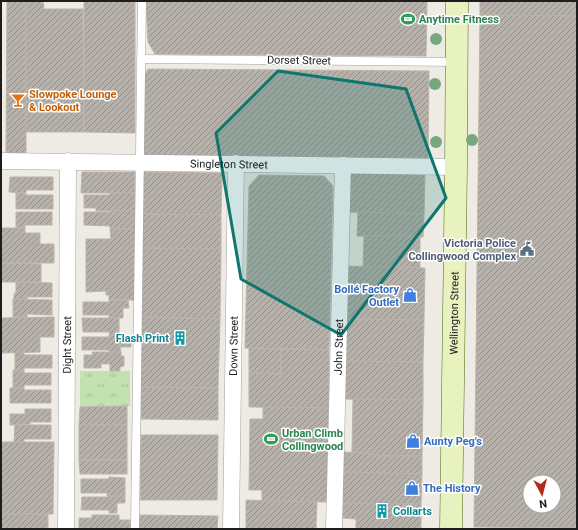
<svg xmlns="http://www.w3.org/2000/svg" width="578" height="530" font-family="Roboto,sans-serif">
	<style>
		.grass { fill: url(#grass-tufts) }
		.building { fill: url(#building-hatch); stroke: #bdb4a8; fill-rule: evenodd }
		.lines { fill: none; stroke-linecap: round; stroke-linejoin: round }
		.lane-casing { stroke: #a1a1a1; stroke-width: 9 }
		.street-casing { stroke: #a1a1a1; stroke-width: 17 }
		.secondary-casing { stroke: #526711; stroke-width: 23 }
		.lane { stroke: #fff; stroke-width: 8 }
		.street { stroke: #fff; stroke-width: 16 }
		.secondary { stroke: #e8f2be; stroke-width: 22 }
		.tree { fill: #78a67e }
		.marked { fill: #0f766e; fill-opacity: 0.2; stroke: #0f766e; stroke-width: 3; stroke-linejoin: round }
		.labels { text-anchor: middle; stroke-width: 3; stroke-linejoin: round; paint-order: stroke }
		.leisure-label { font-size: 11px; font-weight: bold; fill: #27864d; stroke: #fff; text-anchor: start }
		.street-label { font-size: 11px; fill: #1d1d1d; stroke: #fff }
		.food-label { font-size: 11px; font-weight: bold; fill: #c56008; stroke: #fff; text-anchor: start }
		.service-label { font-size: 11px; font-weight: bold; fill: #4e5e75; stroke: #fff; text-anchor: end }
		.shop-label { font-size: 11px; font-weight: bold; fill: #366cbe; stroke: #fff; text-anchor: start }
		.culture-label { font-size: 11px; font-weight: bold; fill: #0d838f; stroke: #fff; text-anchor: end }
	</style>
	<defs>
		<pattern id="grass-tufts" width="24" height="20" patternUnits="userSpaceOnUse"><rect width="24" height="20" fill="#c2e2b0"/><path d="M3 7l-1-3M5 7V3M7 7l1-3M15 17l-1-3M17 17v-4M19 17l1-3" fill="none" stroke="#a6c197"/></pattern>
		<pattern id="building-hatch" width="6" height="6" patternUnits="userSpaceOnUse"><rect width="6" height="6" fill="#b6b1aa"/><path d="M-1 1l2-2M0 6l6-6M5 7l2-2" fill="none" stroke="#938f8a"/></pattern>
	</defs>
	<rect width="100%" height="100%" fill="#edebe4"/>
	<path class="grass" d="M80 371H130V406L80 407Z"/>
	<g class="building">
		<path d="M7 1H26V153H6Z"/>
		<path d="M26 1H43L44 9H83L84 132H26Z"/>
		<path d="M84 1H135V133L84 132Z"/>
		<path d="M146 1H427L426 56 155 54 148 42Z"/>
		<path d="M480 1H577V16L480 15Z"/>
		<path d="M480 15 577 16V528L474 527ZM530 482H554V506H530Z"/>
		<path d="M148 69 429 71 428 158 143 155V78Z"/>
		<path d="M348 171 425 172 424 214 347 212Z"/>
		<path d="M82 172H135V193H81Z"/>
		<path d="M143 172 222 173 221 215 143 214Z"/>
		<path d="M259 175 324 176 333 186 329 350 245 348 249 186Z"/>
		<path d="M10 177H53V190H26V193L9 192Z"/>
		<path d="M16 193H26V195H53V209H16Z"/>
		<path d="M110 193H135V211H96V208H84V195H110Z"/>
		<path d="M111 210 135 211V229H110V226L84 225V212H111Z"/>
		<path d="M16 212H52V225H25V228H16Z"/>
		<path d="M358 212 424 214 423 237 357 236Z"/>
		<path d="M143 214 221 215V249L142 248Z"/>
		<path d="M1 228H25V233H40V244H54V263H1Z"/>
		<path d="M110 229H135V300H109V295H106V291L86 292V239H111Z"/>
		<path d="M364 236H420V268L363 267Z"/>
		<path d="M142 248 221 249 220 319 142 317Z"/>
		<path d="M1 263 41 264V282H1Z"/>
		<path d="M345 266 425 268 424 320 343 319Z"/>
		<path d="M16 282 52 283V297H27V299L14 300V294L16 292Z"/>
		<path d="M13 299 52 300V315L27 314V317H13Z"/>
		<path d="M109 300H128L129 308H123V318H109V315H83V302H109Z"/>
		<path d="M54 317V337H40V352L1 353V318Z"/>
		<path d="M142 317 220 319 218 388 141 387Z"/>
		<path d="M82 318H119V336L109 335 110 332H83Z"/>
		<path d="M343 319 424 320 423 362 343 361Z"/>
		<path d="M109 335 131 336V347H120L121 352H109V350H82V337H109Z"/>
		<path d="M249 348 281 349V374L249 373Z"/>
		<path d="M281 349 329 350V408L249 407V373L281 374Z"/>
		<path d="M15 352H24V355H52V368H24V370H15Z"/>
		<path d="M92 352H121V356H124V366L120 367V371H110V364H101V368H84V355H93Z"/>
		<path d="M343 361 423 362V400L343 399Z"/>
		<path d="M13 370H24V373H51V385H24V388H13Z"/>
		<path d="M141 387 218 388V420L141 419Z"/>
		<path d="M10 388H24V390H51V403H10Z"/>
		<path d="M353 399 423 400 422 456H378L368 453 352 452Z"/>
		<path d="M127 406V425H79L80 407Z"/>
		<path d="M263 407 329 408 327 502 262 501V490H249L250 419H263Z"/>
		<path d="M25 409H51V422H30V424L10 425V414H25Z"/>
		<path d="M15 425H51V439H24V442H14Z"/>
		<rect x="79" y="425" width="48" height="35"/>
		<path d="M141 435H218L217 500H140Z"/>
		<path d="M1 442H54L53 514H1Z"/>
		<path d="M342 452 368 453 378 456H422V474L342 472Z"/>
		<path d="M79 460H127V474H80Z"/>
		<path d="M342 472 422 474 421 504 343 503Z"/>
		<path d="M109 477 125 478V496H107V493H81V479H109Z"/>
		<path d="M108 496H125V503H117V513H109V510H81L82 497H109Z"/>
		<path d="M246 500 317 502 316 529H246Z"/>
		<path d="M343 503 421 504V529H356V519L342 518Z"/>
		<rect x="1" y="514" width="47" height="15"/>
		<path d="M92 515H119V520H130V529H79V518H92Z"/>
		<path d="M140 515 218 516 217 529H139Z"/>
	</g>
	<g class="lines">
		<defs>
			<g id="lane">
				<path d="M141 59 456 62"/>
				<path d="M135 529 142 1"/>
			</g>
			<g id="street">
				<path id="s1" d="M1 161 456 167"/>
				<path id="s2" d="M66 529 68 161"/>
				<path id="s3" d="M231 529 236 163"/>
				<path id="s4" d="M334 529 343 165"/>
			</g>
			<g id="secondary">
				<path id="s5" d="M451 529 456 167 457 1"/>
			</g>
		</defs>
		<use href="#lane" class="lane-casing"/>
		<use href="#street" class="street-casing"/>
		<use href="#secondary" class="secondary-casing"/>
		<use href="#lane" class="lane"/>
		<use href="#street" class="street"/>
		<use href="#secondary" class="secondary"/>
	</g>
	<g class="tree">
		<circle cx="436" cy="39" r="6"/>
		<circle cx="435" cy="84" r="6"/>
		<circle cx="472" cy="140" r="6"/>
		<circle cx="436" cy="142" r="6"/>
	</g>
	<path class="marked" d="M278 71 406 89 446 198 341 335 241 279 216 133Z"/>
	<defs>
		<symbol id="stadium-bare" viewBox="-9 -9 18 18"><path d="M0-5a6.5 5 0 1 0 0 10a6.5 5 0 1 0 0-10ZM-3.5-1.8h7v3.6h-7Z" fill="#2e9e5b" stroke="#fff" stroke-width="2.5" paint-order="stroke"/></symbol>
		<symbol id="bar-bare" viewBox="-9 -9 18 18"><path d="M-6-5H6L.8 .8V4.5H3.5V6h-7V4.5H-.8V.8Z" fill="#e8710a" stroke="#fff" stroke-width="2.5" paint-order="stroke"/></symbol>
		<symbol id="civic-bare" viewBox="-9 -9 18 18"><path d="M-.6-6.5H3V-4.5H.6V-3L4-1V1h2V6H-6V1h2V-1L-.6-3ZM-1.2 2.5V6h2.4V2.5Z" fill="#5c6f8a" stroke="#fff" stroke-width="2.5" paint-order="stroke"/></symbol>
		<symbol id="shop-bare" viewBox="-9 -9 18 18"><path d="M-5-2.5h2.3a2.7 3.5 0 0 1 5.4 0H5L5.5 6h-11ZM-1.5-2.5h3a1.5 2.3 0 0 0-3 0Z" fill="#3f7fe0" stroke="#fff" stroke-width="2.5" paint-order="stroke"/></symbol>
		<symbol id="building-bare" viewBox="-9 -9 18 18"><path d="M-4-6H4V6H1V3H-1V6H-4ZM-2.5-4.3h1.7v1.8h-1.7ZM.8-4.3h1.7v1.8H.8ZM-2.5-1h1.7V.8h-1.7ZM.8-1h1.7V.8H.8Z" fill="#0f9aa8" stroke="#fff" stroke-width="2.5" paint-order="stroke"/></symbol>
	</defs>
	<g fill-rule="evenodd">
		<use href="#stadium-bare" x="398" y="9" width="20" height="20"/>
		<use href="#bar-bare" x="8" y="90" width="20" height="20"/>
		<use href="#civic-bare" x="517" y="239" width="20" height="20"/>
		<use href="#shop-bare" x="400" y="285" width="20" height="20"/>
		<use href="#building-bare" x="170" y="328" width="20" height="20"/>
		<use href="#stadium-bare" x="261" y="429" width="20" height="20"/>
		<use href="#shop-bare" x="403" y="431" width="20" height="20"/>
		<use href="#shop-bare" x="402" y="478" width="20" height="20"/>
		<use href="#building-bare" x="372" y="501" width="20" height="20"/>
	</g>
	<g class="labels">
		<g class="leisure-label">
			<text x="419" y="23">Anytime Fitness</text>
			<text x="282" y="437">Urban Climb<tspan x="282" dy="13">Collingwood</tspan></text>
		</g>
		<g class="street-label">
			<text transform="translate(299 60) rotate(1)" y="4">Dorset Street</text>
			<text dy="4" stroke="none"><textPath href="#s1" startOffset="228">Singleton Street</textPath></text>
			<text dy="4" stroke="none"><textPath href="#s5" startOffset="216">Wellington Street</textPath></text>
			<text dy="4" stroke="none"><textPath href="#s2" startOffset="184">Dight Street</textPath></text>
			<text dy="4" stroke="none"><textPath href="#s3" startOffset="183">Down Street</textPath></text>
			<text dy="4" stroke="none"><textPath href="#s4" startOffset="182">John Street</textPath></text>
		</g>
		<g class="food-label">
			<text x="29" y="98">Slowpoke Lounge<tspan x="29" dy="13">&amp; Lookout</tspan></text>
		</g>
		<g class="service-label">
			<text x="516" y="247">Victoria Police<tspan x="516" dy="13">Collingwood Complex</tspan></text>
		</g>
		<g class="shop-label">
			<text x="399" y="293" text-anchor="end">Bollé Factory<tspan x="399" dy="13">Outlet</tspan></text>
			<text x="424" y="445">Aunty Peg's</text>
			<text x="423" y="492">The History</text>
		</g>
		<g class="culture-label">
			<text x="169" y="342">Flash Print</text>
			<text x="393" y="515" text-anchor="start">Collarts</text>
		</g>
	</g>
	<rect width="578" height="530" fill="none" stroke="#1d1d1d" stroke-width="4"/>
	<g transform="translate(542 494) rotate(173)"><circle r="19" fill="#ffffff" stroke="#a5a5a5"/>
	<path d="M0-3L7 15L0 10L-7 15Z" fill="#b32c17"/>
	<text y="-6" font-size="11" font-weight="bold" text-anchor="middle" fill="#1d1d1d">N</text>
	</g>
</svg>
